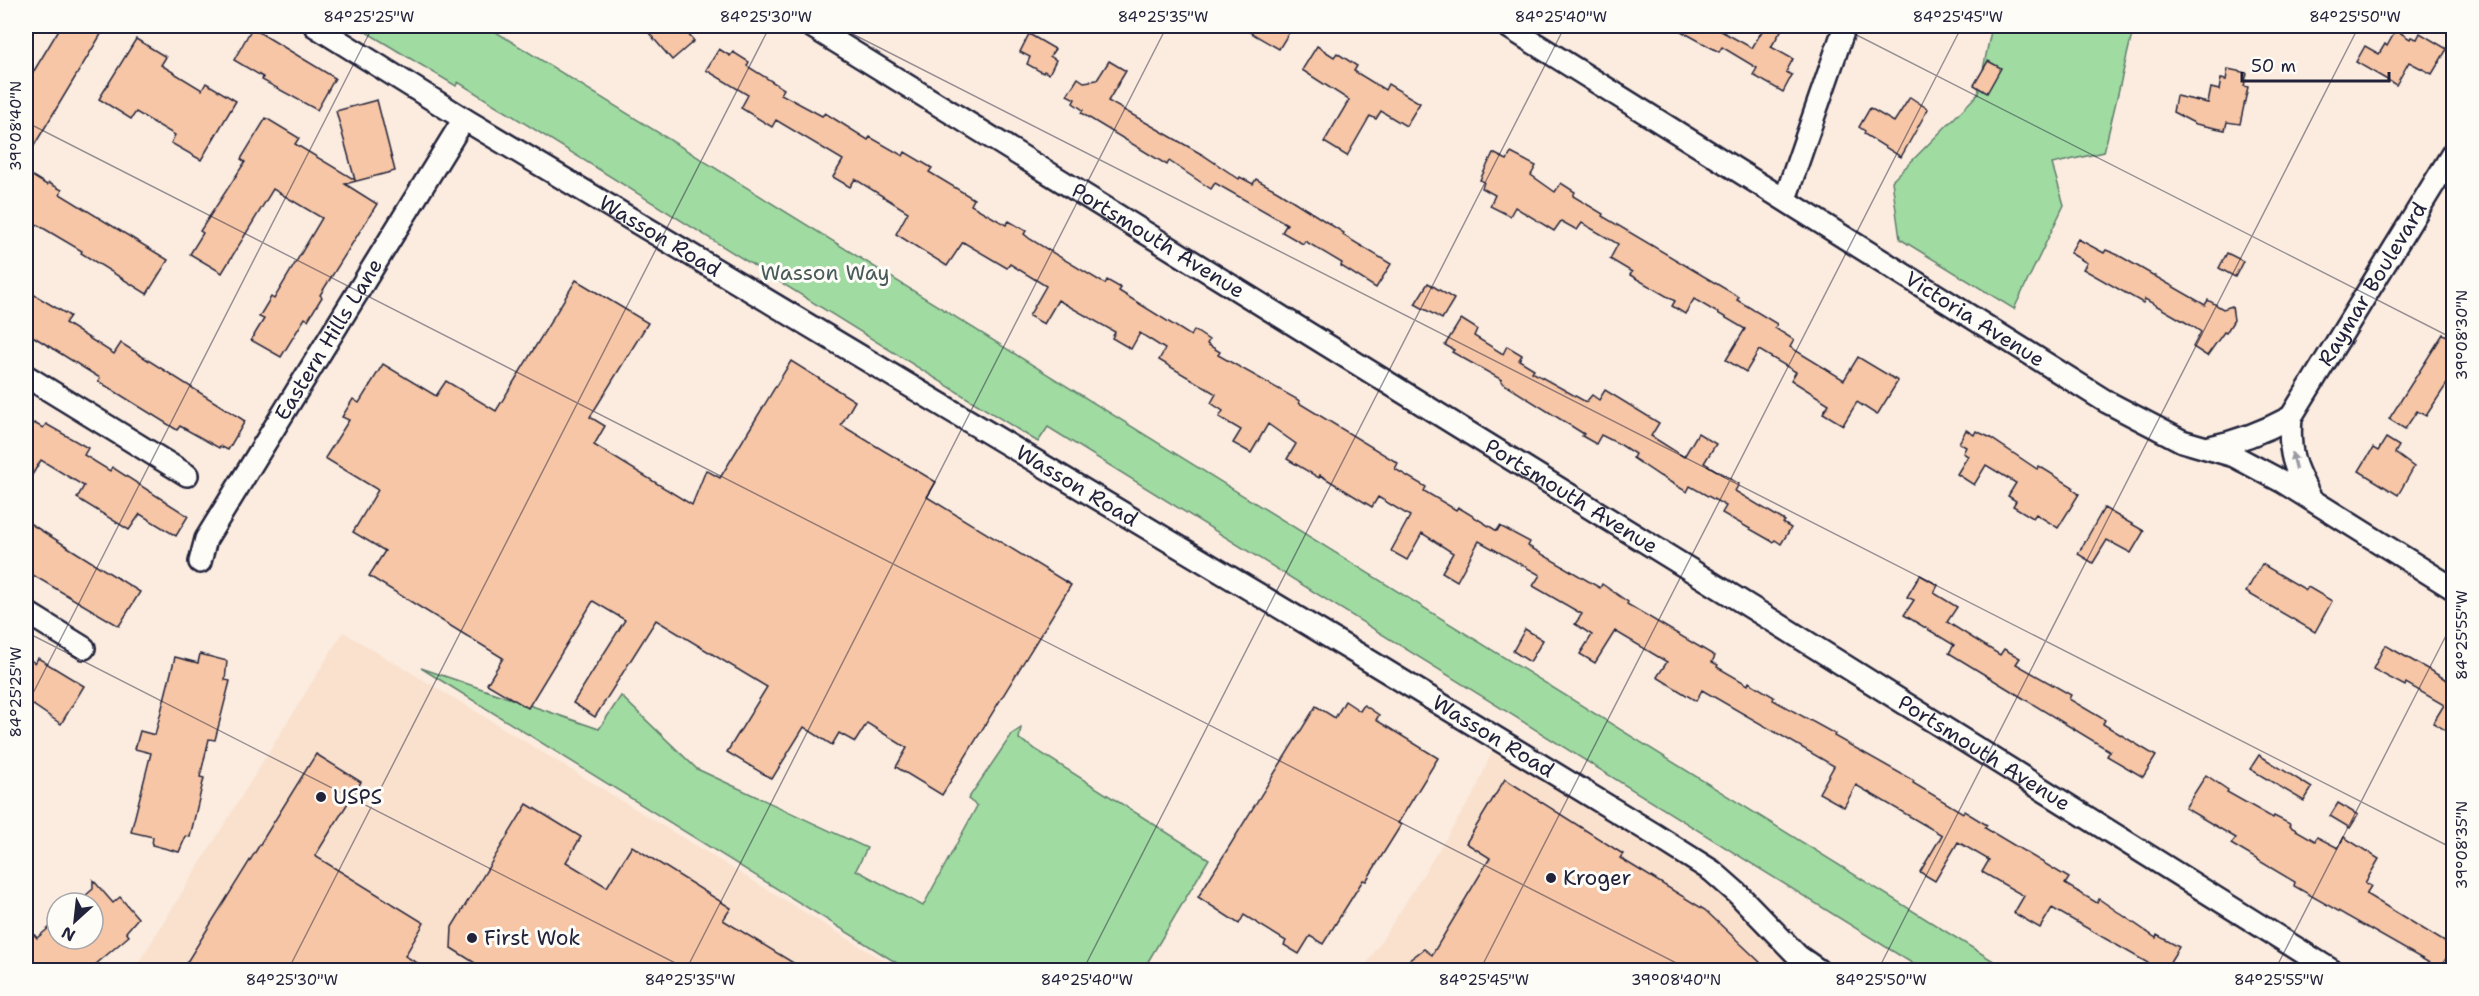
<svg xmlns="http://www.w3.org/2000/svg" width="2479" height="996" font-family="'Shantell Sans',sans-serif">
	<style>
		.built { fill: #fae1ce }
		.green { fill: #a0dba1; stroke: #617e6e; stroke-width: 1.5 }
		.building { fill: #f6c6a6; stroke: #22223b; stroke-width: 1.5 }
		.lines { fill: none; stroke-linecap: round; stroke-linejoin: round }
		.minor-casing { stroke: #22223b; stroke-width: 26 }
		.minor { stroke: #fdfcf7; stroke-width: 21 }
		.oneway { fill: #9a9aa2 }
		.ticks { fill: none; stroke: #22223b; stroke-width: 1.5; stroke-opacity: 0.45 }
		.poi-dot { fill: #22223b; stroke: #fdfcf7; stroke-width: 2 }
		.labels { text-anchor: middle; stroke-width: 6; stroke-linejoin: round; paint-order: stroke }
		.street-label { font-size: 21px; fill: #22223b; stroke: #fdfcf7 }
		.park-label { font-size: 21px; fill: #485a5a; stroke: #fdfcf7 }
		.poi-label { font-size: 21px; fill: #22223b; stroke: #fdfcf7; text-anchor: start }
		.neatline { fill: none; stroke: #22223b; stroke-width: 2 }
		.ticks-label { font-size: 15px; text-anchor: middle; fill: #22223b }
	</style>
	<rect width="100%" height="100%" fill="#fbecdf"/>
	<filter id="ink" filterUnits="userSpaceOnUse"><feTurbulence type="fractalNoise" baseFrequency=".0167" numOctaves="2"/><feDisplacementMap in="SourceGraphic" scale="12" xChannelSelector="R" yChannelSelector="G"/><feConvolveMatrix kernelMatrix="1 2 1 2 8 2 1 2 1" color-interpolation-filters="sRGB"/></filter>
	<g filter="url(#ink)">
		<g class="built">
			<path d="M343 632 467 706 899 970H134Z"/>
			<path d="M1497 739 1652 833 1818 970H1363L1475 792Z"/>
		</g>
		<g class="green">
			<path d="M356 26H492L491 29 2008 970H1923L1048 427 1038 442 458 82 456 86Z"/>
			<path d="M1992 26H2134L2104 152 2052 164 2064 205 2014 309 1900 239 1892 181 1978 94Z"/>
			<path d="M421 668 599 729 621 696 697 769 867 848 856 870 923 906 977 806 968 799 1012 734 1021 728 1019 739 1209 859 1143 970H908Z"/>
		</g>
		<g class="building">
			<path d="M61 26H106L26 159V84Z"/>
			<path d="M643 26H681L694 41 672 60Z"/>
			<path d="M1239 26H1293L1279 49Z"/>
			<path d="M1672 26H1712L1752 48 1765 26H1784L1771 47 1793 59 1786 72 1792 75 1783 92 1753 75 1757 68 1722 47 1719 52Z"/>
			<path d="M252 28 335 78 317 110 262 80 263 77 234 60Z"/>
			<path d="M2396 30 2410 39 2411 37 2417 39 2420 33 2447 49 2432 74 2409 62 2396 85 2356 62 2365 46 2379 54 2385 44 2387 46Z"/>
			<path d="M1029 34 1055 49 1050 56 1056 60 1049 74 1044 71 1043 73 1027 64 1030 57 1020 52Z"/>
			<path d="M136 39 166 57 161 65 202 90 206 83 236 101 201 160 171 143 175 135 136 112 131 119 99 99Z"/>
			<path d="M1317 46 1334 57 1337 53 1357 66 1354 71 1385 90 1388 84 1420 103 1406 126 1381 111 1376 119 1370 116 1347 156 1324 142 1349 100 1302 70Z"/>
			<path d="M719 49 730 56 733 52 749 62 747 66 784 89 781 94 822 116 825 113 868 140 870 137 903 156 905 152 932 168 929 172 974 199 971 205 1006 225 1009 221 1026 231 1024 234 1030 239 1105 284 1107 280 1121 288 1119 291 1191 336 1194 330 1209 340 1207 344 1220 352 1218 355 1300 401 1299 403 1398 463 1395 469 1426 487 1424 491 1456 510 1458 507 1497 531 1500 526 1530 542 1528 546 1600 588 1602 584 1628 602 1627 604 1715 656 1712 662 1718 665 1717 667 1748 685 1749 682 1774 697 1773 700 1835 734 1834 736 1914 781 1913 783 1963 813 1964 811 1987 825 1985 828 2069 878 2065 884 2097 903 2099 899 2156 938 2157 935 2179 947 2165 970H2160L2052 908 2040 928 2014 913 2024 896 1982 872 1989 860 1958 842 1935 881 1920 872 1942 835 1856 785 1844 807 1819 793 1834 766 1702 690 1696 701 1657 677 1667 662 1615 631 1595 663 1580 654 1592 635 1575 624 1582 614 1533 586 1540 575 1479 541 1457 581 1442 572 1453 553 1422 533 1407 560 1391 551 1410 516 1378 497 1372 507 1320 475 1319 478 1287 459 1296 444 1268 424 1251 453 1233 443 1241 430 1219 417 1223 411 1211 403 1216 394 1159 360 1165 349 1140 333 1131 349 1112 338 1115 332 1058 300 1044 324 1029 316 1046 286 1010 264 1007 268 963 242 947 266 896 234 908 212 855 179 850 187 833 177 843 160 776 120 772 127 741 108 748 95 706 70Z"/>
			<path d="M1109 61 1126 71 1108 101 1203 155 1239 179 1240 177 1253 184 1256 179 1279 192 1344 233 1343 235 1391 264 1376 288 1341 266 1342 263 1305 241 1303 244 1282 232 1287 224 1215 183 1211 189 1169 161 1167 165 1081 113 1083 110 1073 103 1075 99 1067 95 1078 78 1084 82 1097 80Z"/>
			<path d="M1988 61 2001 68 1987 93 1974 85Z"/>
			<path d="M2228 69 2247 73 2244 86 2248 87 2240 124 2227 122 2225 130 2196 124 2173 112 2176 96 2208 103 2211 88 2219 90 2221 79 2226 80Z"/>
			<path d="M1910 97 1928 109 1901 157 1864 134 1865 131 1859 127 1870 108 1894 122Z"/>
			<path d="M377 100 395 171 345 184 377 204 320 295 322 297 308 320 305 318 281 357 251 340 264 319 259 317 271 297 274 299 322 218 273 189 222 273 190 254 203 233 200 231 245 162 241 159 266 118 299 138 295 144 355 180 336 111Z"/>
			<path d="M1493 153 1507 160 1511 153 1536 166 1531 175 1555 192 1561 183 1575 192 1573 196 1603 214 1602 216 1739 297 1737 300 1777 324 1775 328 1794 340 1790 347 1844 380 1858 357 1898 381 1877 415 1857 402 1843 425 1823 413 1829 404 1791 380 1796 372 1759 350 1746 372 1726 360 1745 329 1694 299 1685 314 1672 306 1675 301 1630 275 1632 272 1610 259 1618 244 1582 223 1577 230 1561 221 1554 231 1515 207 1510 216 1490 206 1495 195 1482 188 1484 182 1480 180Z"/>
			<path d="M26 172 47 185 49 183 62 190 60 194 168 260 147 294 81 253 82 251 26 218Z"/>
			<path d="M2078 239 2104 253 2106 250 2118 255 2205 305 2208 300 2223 309 2232 306 2234 320 2226 333 2224 332 2207 356 2193 347 2201 332 2192 326 2145 299 2143 303 2083 269 2087 263 2070 253Z"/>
			<path d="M2227 253 2243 261 2235 277 2219 268Z"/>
			<path d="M576 280 648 323 590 417 605 426 594 445 692 505 706 470 720 478 791 361 855 401 841 425 936 482 927 497 1071 585 942 795 896 767 907 748 867 723 855 742 839 733 832 745 804 727 772 779 727 752 767 687 656 620 595 717 573 703 625 620 593 601 528 708 487 684 503 658 369 576 385 551 353 532 378 490 325 458 349 420 342 417 353 399 359 403 383 364 436 396 446 381 496 411Z"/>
			<path d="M1428 283 1454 299 1442 319 1415 304Z"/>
			<path d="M26 290 70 316 65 323 114 354 121 343 245 421 228 450 220 446 219 448 180 426 177 430 98 381 100 378 26 332Z"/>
			<path d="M1461 319 1477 329 1474 336 1503 354 1507 346 1522 355 1519 360 1534 369 1532 372 1586 402 1592 395 1599 400 1605 390 1659 423 1651 436 1684 457 1698 433 1716 444 1704 463 1739 484 1735 491 1785 521 1783 523 1791 528 1781 544 1775 540 1773 542 1722 513 1726 506 1690 486 1687 492 1660 476 1633 458 1635 454 1621 445 1601 435 1596 444 1582 436 1584 434 1501 382 1502 380 1452 352 1454 350 1445 345Z"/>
			<path d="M2443 334 2454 339V373L2426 416 2417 411 2405 429 2389 419Z"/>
			<path d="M34 423 43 428 46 424 88 448 84 455 110 471 112 467 188 516 176 536 140 514 129 530 77 498 84 486 41 460 26 485V437Z"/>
			<path d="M1966 430 1974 435 1976 431 1989 437 2037 469 2039 466 2073 487 2072 489 2079 494 2058 528 2036 514 2033 518 2013 506 2016 501 2008 496 2016 483 1986 465 1974 485 1957 474 1968 456 1963 453 1966 447 1959 443Z"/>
			<path d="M2386 438 2399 446 2395 453 2414 467 2398 495 2359 471 2373 448 2378 451Z"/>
			<path d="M2104 508 2144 531 2131 553 2107 540 2093 563 2078 554Z"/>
			<path d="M26 521 140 592 119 626 26 571Z"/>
			<path d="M2262 564 2306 590 2308 587 2332 601 2315 632 2246 592Z"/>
			<path d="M1920 575 1938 585 1934 593 1957 607 1947 622 2000 655 2004 649 2020 658 2016 664 2071 695 2069 699 2105 720 2103 724 2156 756 2143 777 2107 756 2110 751 1949 653 1954 645 1904 615 1914 600 1907 597Z"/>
			<path d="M1525 629 1543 640 1530 662 1513 651Z"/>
			<path d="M2385 645 2454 684V735L2433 723 2444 705 2406 683 2405 686 2373 669Z"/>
			<path d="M200 654 227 661 225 680 230 681 215 740 209 739 200 777 204 778 190 837 186 836 179 852 152 845 153 837 131 832 151 753 135 749 140 731 155 735 175 657 198 663Z"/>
			<path d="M26 657 35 663 38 658 84 686 61 724 26 700Z"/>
			<path d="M1345 701 1360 711 1364 705 1379 715 1376 720 1438 758 1398 823 1401 825 1366 881 1363 880 1323 944 1310 936 1299 954 1284 945 1286 941 1244 915 1239 924 1198 897 1316 706 1335 718Z"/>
			<path d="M316 754 361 782 315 856 424 923 405 956 430 970H182Z"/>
			<path d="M2259 755 2312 788 2304 801 2250 769Z"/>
			<path d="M2206 775 2228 790 2227 792 2273 818 2274 816 2290 824 2289 826 2315 841 2317 837 2338 848 2344 837 2379 859 2365 883 2371 886 2366 894 2453 947 2440 969 2294 886 2295 882 2231 844 2236 838 2185 808Z"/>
			<path d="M1505 779 1623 854 1620 858 1705 910 1760 962 1754 970H1396L1424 949 1432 955 1490 858 1466 843Z"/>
			<path d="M2338 803 2358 815 2350 828 2330 816Z"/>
			<path d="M527 804 581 837 566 862 607 887 632 846 731 908 723 920 805 970H486L451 948 452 927Z"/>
			<path d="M93 880 113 903 120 897 138 918 126 932 129 936 89 970H26V925L37 938 57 921V939H93V903H77L93 889Z"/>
		</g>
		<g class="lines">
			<defs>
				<g id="minor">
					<path id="s1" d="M315 26 464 119 1358 654 1652 833 1712 871 1737 893 1798 956 1818 970"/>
					<path id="s2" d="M811 26 1778 624 2331 970"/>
					<path id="s3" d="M1507 26 2107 402 2182 441 2234 456 2283 482 2454 589"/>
					<path d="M1785 199 1845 26"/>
					<path d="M26 376 187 475"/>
					<path d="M2210 447C2240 441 2265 431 2291 417"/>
					<path id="s4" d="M2311 499C2294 467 2288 454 2291 417L2454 151"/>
					<path id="s5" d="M200 562 206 539 464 119"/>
					<path d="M26 612 84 648"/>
				</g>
			</defs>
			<use href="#minor" class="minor-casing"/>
			<use href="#minor" class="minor"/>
		</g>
		<defs><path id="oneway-solid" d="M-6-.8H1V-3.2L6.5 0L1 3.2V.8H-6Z" transform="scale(1.5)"/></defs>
		<use class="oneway" href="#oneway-solid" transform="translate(2294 461) rotate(-104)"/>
	</g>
	<path class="ticks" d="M837 26 2454 849M1839 26 2454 339M26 122 1690 970M26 632 689 970M26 707 373 26M288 970 770 26M686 970 1167 26M1083 970 1565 26M1480 970 1962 26M1878 970 2359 26M2275 970 2454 620"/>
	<g class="poi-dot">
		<circle cx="321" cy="797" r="6"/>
		<circle cx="1551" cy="878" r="6"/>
		<circle cx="472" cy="938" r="6"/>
	</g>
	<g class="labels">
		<g class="street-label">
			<text dy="7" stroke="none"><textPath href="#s1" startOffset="404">Wasson Road</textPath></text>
			<text dy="7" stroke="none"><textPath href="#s2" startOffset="408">Portsmouth Avenue</textPath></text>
			<text dy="7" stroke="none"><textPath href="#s4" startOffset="242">Raymar Boulevard</textPath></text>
			<text dy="7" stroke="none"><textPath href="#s3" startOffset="552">Victoria Avenue</textPath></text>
			<text dy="7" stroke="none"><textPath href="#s5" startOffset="258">Eastern Hills Lane</textPath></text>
			<text dy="7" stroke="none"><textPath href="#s1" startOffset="890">Wasson Road</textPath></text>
			<text dy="7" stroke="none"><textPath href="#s2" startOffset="894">Portsmouth Avenue</textPath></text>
			<text dy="7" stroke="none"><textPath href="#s1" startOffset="1376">Wasson Road</textPath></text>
			<text dy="7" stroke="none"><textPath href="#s2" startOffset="1380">Portsmouth Avenue</textPath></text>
		</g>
		<g class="park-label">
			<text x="825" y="280">Wasson Way</text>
		</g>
		<g class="poi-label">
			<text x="333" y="804">USPS</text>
			<text x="1563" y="885">Kroger</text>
			<text x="484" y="945">First Wok</text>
		</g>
	</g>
	<rect width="2479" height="996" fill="none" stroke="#fdfcf7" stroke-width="66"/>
	<g transform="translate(75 921) rotate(207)"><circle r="28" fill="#fdfcf7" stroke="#a5a5ac" stroke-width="1.5"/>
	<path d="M0-4.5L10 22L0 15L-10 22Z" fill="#22223b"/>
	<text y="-9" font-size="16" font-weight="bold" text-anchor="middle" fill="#22223b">N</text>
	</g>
	<path d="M2242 72v9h147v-9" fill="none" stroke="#22223b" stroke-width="3"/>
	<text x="2251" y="72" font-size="18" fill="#22223b" stroke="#fdfcf7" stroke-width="4.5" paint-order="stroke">50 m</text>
	<rect x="33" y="33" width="2413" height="930" class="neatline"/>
	<g class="ticks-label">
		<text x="369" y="22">84°25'25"W</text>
		<text x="766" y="22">84°25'30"W</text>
		<text x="1163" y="22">84°25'35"W</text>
		<text x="1561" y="22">84°25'40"W</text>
		<text x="1958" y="22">84°25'45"W</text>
		<text x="2355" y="22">84°25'50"W</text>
		<text transform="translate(16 126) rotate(-90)" y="5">39°08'40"N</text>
		<text transform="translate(2462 335) rotate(-90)" y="5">39°08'30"N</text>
		<text transform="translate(2462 635) rotate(-90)" y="5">84°25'55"W</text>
		<text transform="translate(16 692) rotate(-90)" y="5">84°25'25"W</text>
		<text transform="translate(2462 845) rotate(-90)" y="5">39°08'35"N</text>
		<text x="292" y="985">84°25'30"W</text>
		<text x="690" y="985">84°25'35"W</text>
		<text x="1087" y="985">84°25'40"W</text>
		<text x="1484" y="985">84°25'45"W</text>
		<text x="1676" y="985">39°08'40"N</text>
		<text x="1881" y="985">84°25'50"W</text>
		<text x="2279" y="985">84°25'55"W</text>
	</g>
</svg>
